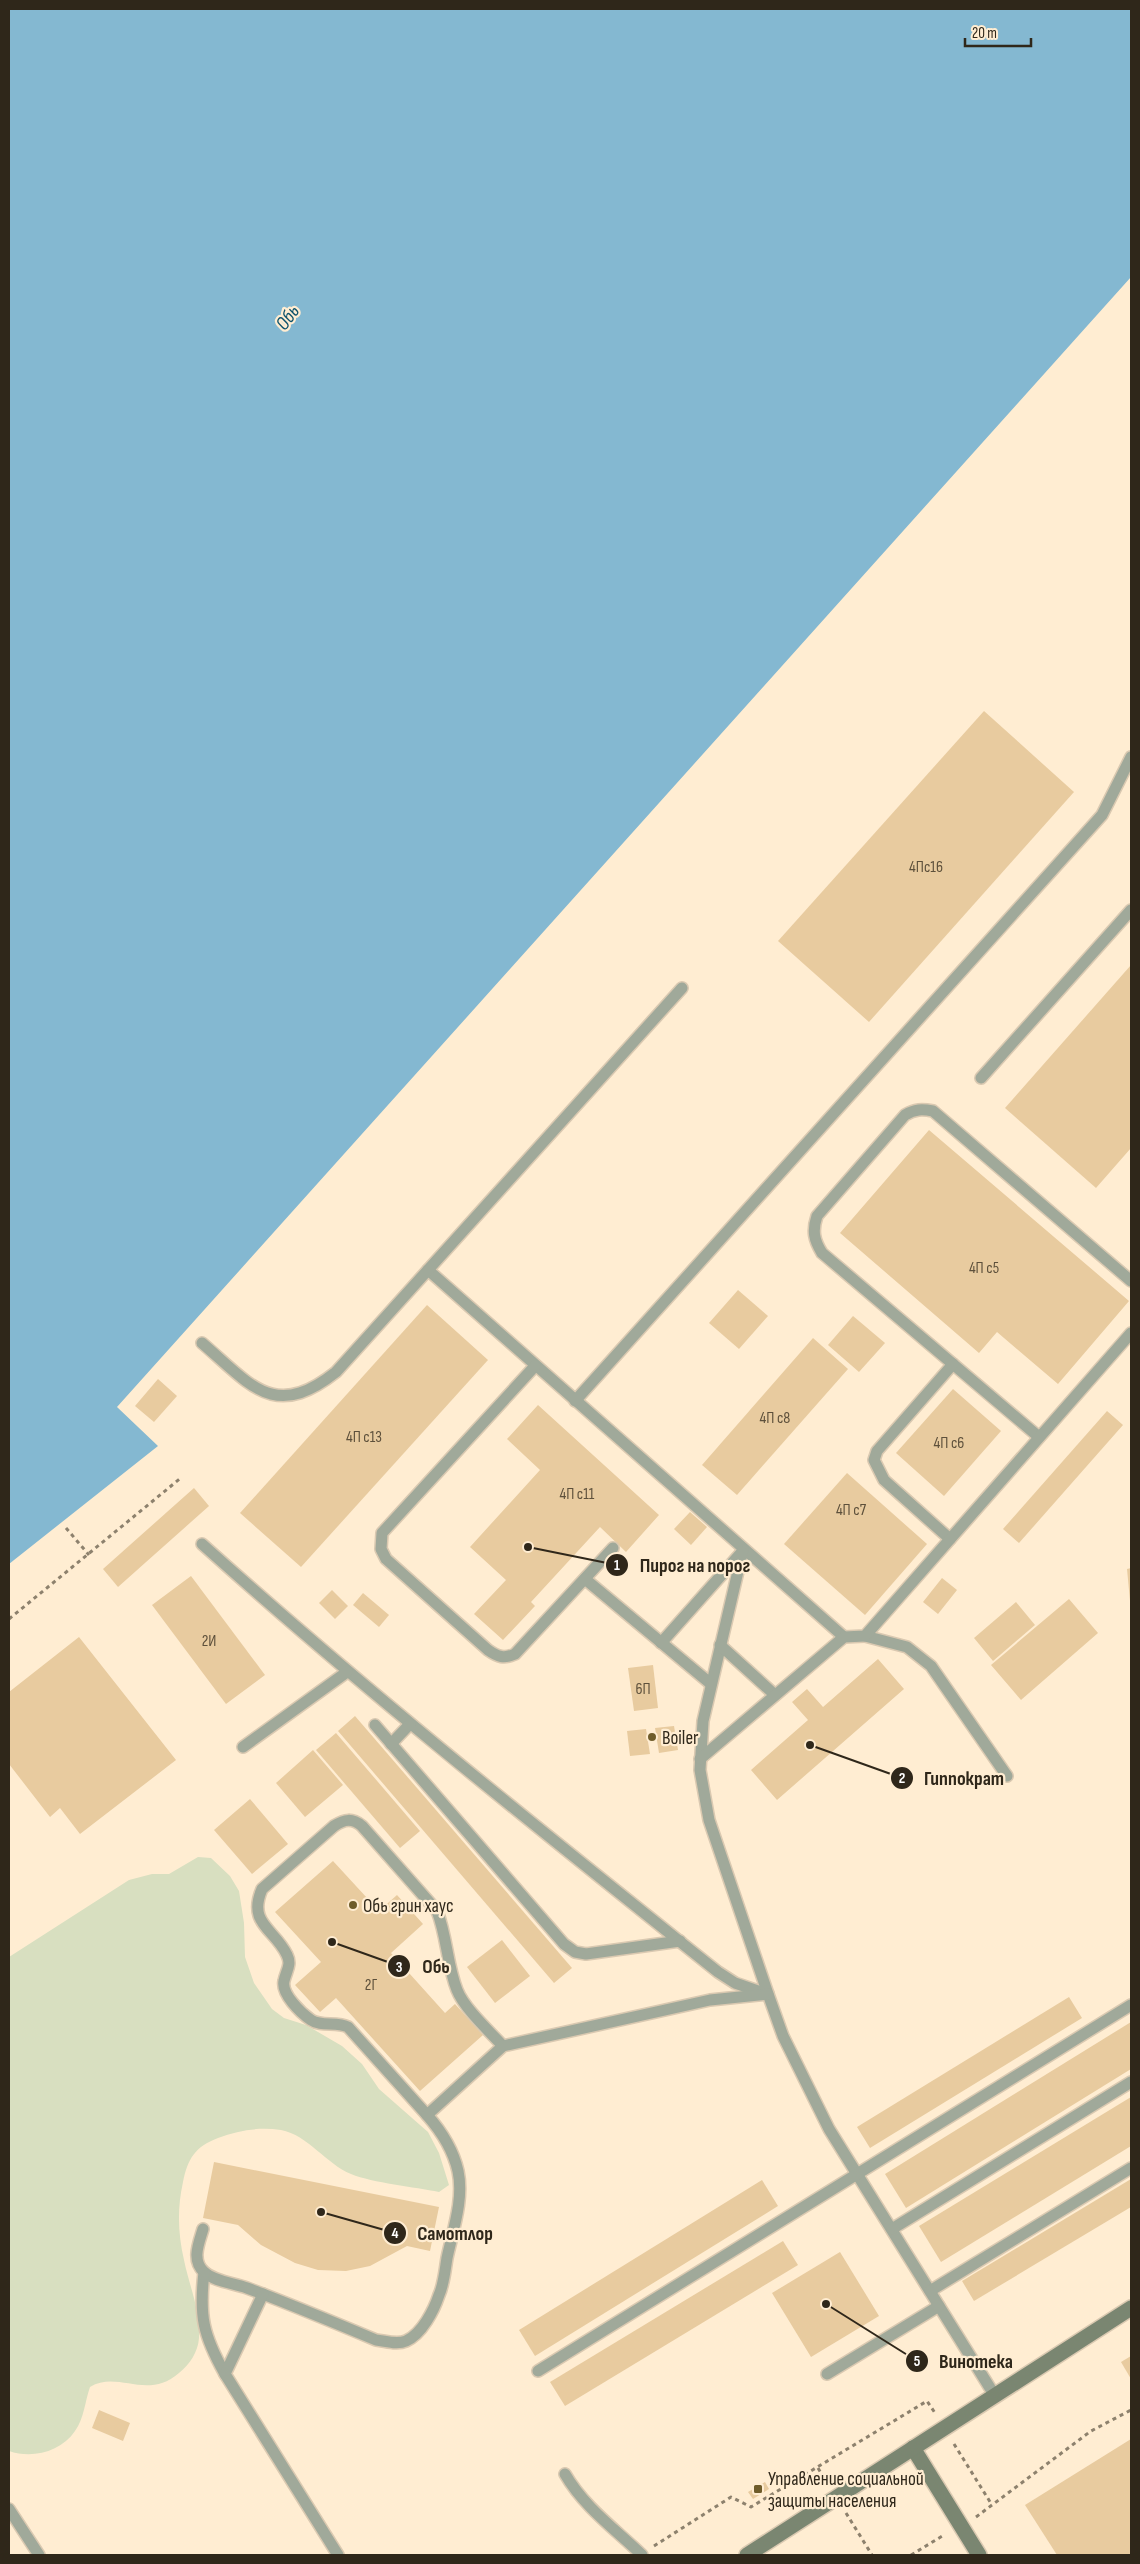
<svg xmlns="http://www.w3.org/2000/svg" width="1140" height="2564" font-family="'Sofia Sans Condensed',sans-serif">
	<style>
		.green { fill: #d8dfc0 }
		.water { fill: #84b8d1 }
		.building { fill: #e8cb9f }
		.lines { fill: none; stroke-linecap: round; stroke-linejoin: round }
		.lane-casing { stroke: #dac9b1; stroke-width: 14 }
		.secondary-casing { stroke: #dac9b1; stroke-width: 18 }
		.path { stroke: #8d816d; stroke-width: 3; stroke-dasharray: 4 4; stroke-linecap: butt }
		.lane { stroke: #a0a99a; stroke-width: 11 }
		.secondary { stroke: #7a8671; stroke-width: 15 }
		.poi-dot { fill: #6f5c2a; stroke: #ffedd2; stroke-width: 2 }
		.labels { text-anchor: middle; stroke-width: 4.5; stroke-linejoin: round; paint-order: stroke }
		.number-label { font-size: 16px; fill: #5d503b }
		.poi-label { font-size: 19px; fill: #2f271a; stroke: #ffedd2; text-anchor: start }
		.water-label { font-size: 20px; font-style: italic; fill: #0e536d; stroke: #ffedd2 }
		.leader { fill: none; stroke: #2f271a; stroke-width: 2 }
		.callout-dot { fill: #2f271a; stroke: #ffedd2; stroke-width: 2 }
		.mark-label { font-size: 15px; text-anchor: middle; font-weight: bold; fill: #fff }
		.callout-label { font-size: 20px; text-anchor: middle; font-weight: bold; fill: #2f271a; stroke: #ffedd2; stroke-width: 4.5; stroke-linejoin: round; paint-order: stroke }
	</style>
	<rect width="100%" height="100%" fill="#ffedd2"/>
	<path class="green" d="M198 1857 211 1858 230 1876 239 1891 244 1923 245 1957 254 1983 272 2009 284 2018 306 2025 342 2046 362 2064 379 2089 428 2132 439 2153 449 2185 439 2192C415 2187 373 2183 351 2174 326 2164 308 2135 281 2130 259 2127 239 2130 218 2138 195 2147 188 2158 183 2182 177 2209 178 2234 184 2260 189 2285 201 2312 199 2338 198 2352 190 2364 179 2373 147 2401 118 2370 90 2387 85 2401 84 2419 75 2431 61 2452 32 2459 9 2451V1957L129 1880 152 1874H169Z"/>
	<path class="water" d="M9 9H1131V277L117 1407 158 1446 9 1564Z"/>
	<g class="building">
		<path d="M984 711 1074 792 869 1022 778 941Z"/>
		<path d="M1131 965V1148L1096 1188 1005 1108Z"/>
		<path d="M929 1130 1129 1301 1058 1384 997 1332 979 1353 840 1233Z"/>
		<path d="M738 1290 768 1316 739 1349 709 1323Z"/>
		<path d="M427 1305 488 1360 301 1567 240 1513Z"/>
		<path d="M853 1316 885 1343 859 1372 828 1345Z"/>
		<path d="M813 1338 848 1369 737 1495 702 1465Z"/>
		<path d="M158 1379 177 1396 154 1422 135 1406Z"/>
		<path d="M953 1389 1001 1431 944 1496 896 1453Z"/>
		<path d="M538 1405 659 1515 626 1552 600 1527 531 1602 535 1606 503 1640 474 1614 506 1580 470 1547 540 1470 507 1439Z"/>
		<path d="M1107 1411 1123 1425 1019 1543 1003 1529Z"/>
		<path d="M847 1473 927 1544 865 1615 784 1544Z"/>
		<path d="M194 1488 209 1506 118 1587 103 1569Z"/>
		<path d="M690 1512 707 1527 691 1545 674 1529Z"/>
		<path d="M1131 1568V1601H1130L1127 1569Z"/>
		<path d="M191 1576 265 1675 226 1704 152 1605Z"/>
		<path d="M942 1578 957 1590 938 1614 923 1602Z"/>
		<path d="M332 1590 348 1606 335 1619 319 1603Z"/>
		<path d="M363 1593 389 1615 379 1627 353 1605Z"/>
		<path d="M1069 1599 1098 1633 1021 1700 991 1665Z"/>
		<path d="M1016 1602 1035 1625 993 1661 974 1638Z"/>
		<path d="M79 1637 176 1760 80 1834 60 1808 50 1817 9 1764V1692Z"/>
		<path d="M878 1659 904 1689 777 1800 751 1770 808 1720 792 1702 807 1689 823 1707Z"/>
		<path d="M653 1665 658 1708 634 1711 628 1668Z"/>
		<path d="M355 1716 572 1968 554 1983 338 1731Z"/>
		<path d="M674 1726 678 1750 659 1753 655 1728Z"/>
		<path d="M646 1729 650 1754 630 1756 627 1731Z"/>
		<path d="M336 1733 420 1831 400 1848 316 1750Z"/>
		<path d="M313 1750 343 1785 305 1817 276 1783Z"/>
		<path d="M250 1799 288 1844 252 1874 214 1830Z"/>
		<path d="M333 1861 379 1911 397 1895 423 1924 391 1953 445 2013 455 2004 483 2035 420 2091 336 1998 320 2012 295 1985 321 1962 275 1912Z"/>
		<path d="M502 1940 530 1976 495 2003 467 1967Z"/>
		<path d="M1069 1997 1082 2018 870 2148 857 2127Z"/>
		<path d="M1131 2022V2069L906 2208 885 2174Z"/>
		<path d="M1131 2097V2146L941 2262 919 2226Z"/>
		<path d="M214 2162 439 2207 430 2251 407 2246 370 2266 346 2271 318 2270 295 2263 261 2245 238 2225 203 2218Z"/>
		<path d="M1131 2179V2207L974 2301 962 2281Z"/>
		<path d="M762 2180 778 2206 535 2356 519 2330Z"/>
		<path d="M783 2241 798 2265 565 2406 550 2382Z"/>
		<path d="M840 2252 879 2316 811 2357 772 2293Z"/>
		<path d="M1131 2356V2379L1121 2362Z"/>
		<path d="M99 2410 130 2423 123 2441 92 2428Z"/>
		<path d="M1131 2439V2555H1057L1025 2505Z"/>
		<path d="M765 2482 769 2489 753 2499 748 2492Z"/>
	</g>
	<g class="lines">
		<defs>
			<g id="lane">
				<path d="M981 1078 1131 910"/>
				<path d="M428 1270 844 1637"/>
				<path d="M202 1343C251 1385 274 1421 336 1372L682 988"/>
				<path d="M535 1366 382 1533 381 1549 386 1559 488 1650C498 1657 504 1659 515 1654L613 1548"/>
				<path d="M575 1401 1102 815 1131 757"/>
				<path d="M1039 1437 822 1253C814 1240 812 1231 817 1216L905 1115C915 1109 922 1109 933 1111L1131 1281"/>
				<path d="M950 1539 884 1480 874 1460 877 1451 953 1364"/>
				<path d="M202 1544C369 1694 543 1832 718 1972L735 1983 764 1993"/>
				<path d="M743 1550 703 1721 700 1770 709 1820 768 1994 783 2036 829 2129 995 2396"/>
				<path d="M585 1579 711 1684"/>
				<path d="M865 1636 907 1647 931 1666 1007 1776"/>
				<path d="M661 1643 742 1552"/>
				<path d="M720 1645 775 1695"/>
				<path d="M375 1725 564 1944 575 1952 586 1954 680 1941"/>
				<path d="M391 1744 410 1724"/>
				<path d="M243 1747 347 1672"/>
				<path d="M700 1759 844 1637 865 1636 1131 1333"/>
				<path d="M427 2115 348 2027C337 2021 321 2027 311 2020 301 2013 281 1994 284 1981 286 1971 292 1965 287 1955 275 1929 247 1924 262 1889L334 1826C345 1819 352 1818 362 1826L437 1911C447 1936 447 1965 457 1990 464 2008 489 2031 503 2046"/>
				<path d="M203 2229C199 2243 191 2260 204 2272 215 2282 234 2283 247 2288 290 2304 333 2322 376 2340 386 2341 397 2345 406 2341 422 2334 434 2310 439 2295 444 2284 445 2270 447 2258 453 2230 464 2199 458 2171 453 2149 442 2132 427 2115L503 2046 710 2000 768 1994"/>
				<path d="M892 2229 1131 2082"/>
				<path d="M204 2272C199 2316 203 2335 225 2374"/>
				<path d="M930 2291 1131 2168"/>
				<path d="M263 2294 225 2374 338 2555"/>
				<path d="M538 2371 1131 2005"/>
				<path d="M827 2374 939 2306"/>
				<path d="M565 2474C584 2507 615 2529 642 2555"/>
				<path d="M9 2509 39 2555"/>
			</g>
			<g id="secondary">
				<path d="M913 2448 979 2555"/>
				<path d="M747 2555 1131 2308"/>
			</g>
		</defs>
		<use href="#lane" class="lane-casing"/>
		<use href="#secondary" class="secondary-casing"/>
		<g class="path">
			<path d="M66 1528 89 1555"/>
			<path d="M9 1619 182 1477"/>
			<path d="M954 2444 992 2505"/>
			<path d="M818 2468 827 2483"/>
			<path d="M846 2513 872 2555"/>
			<path d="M976 2517 1091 2431 1131 2410"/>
			<path d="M654 2546 731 2497 751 2507 927 2401 935 2413"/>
			<path d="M911 2555 944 2535"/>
		</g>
		<use href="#lane" class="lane"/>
		<use href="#secondary" class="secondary"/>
	</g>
	<g class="poi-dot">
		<circle cx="652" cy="1737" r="5"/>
		<circle cx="353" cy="1905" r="5"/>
		<rect x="753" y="2484" width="10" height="10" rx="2.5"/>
	</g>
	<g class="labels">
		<g class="number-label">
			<text x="926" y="872">4Пс16</text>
			<text x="984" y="1273">4П с5</text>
			<text x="775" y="1423">4П с8</text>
			<text x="364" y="1442">4П с13</text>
			<text x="949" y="1448">4П с6</text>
			<text x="577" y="1499">4П с11</text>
			<text x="851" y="1515">4П с7</text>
			<text x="209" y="1646">2И</text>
			<text x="643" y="1694">6П</text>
			<text x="371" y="1990">2Г</text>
		</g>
		<g class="poi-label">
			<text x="662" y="1744">Boiler</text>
			<text x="363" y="1912">Обь грин хаус</text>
			<text x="768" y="2485">Управление социальной<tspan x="768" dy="22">защиты населения</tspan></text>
		</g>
		<g class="water-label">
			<text transform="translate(287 317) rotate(-53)" y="7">Обь</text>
		</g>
	</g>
	<path class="leader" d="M528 1547L617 1565M810 1745L902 1778M332 1942L399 1966M321 2212L395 2233M826 2304L917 2361"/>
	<g class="callout-dot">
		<circle cx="528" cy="1547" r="5"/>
		<circle cx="810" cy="1745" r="5"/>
		<circle cx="332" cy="1942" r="5"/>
		<circle cx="321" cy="2212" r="5"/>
		<circle cx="826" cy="2304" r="5"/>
		<circle cx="617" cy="1565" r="12"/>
		<circle cx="902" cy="1778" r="12"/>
		<circle cx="399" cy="1966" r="12"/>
		<circle cx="395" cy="2233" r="12"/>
		<circle cx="917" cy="2361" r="12"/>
	</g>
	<g class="mark-label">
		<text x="617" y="1570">1</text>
		<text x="902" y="1783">2</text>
		<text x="399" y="1972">3</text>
		<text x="395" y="2238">4</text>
		<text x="917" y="2366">5</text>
	</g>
	<g class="callout-label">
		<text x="695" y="1572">Пирог на порог</text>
		<text x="964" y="1785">Гиппократ</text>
		<text x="436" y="1973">Обь</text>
		<text x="455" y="2240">Самотлор</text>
		<text x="976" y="2368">Винотека</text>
	</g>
	<rect width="1140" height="2564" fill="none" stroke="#2f271a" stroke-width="20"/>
	<path d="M965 38v8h66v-8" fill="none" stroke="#2f271a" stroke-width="2.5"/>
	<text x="972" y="38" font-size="15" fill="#2f271a" stroke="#ffedd2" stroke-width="4" paint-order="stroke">20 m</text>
</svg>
